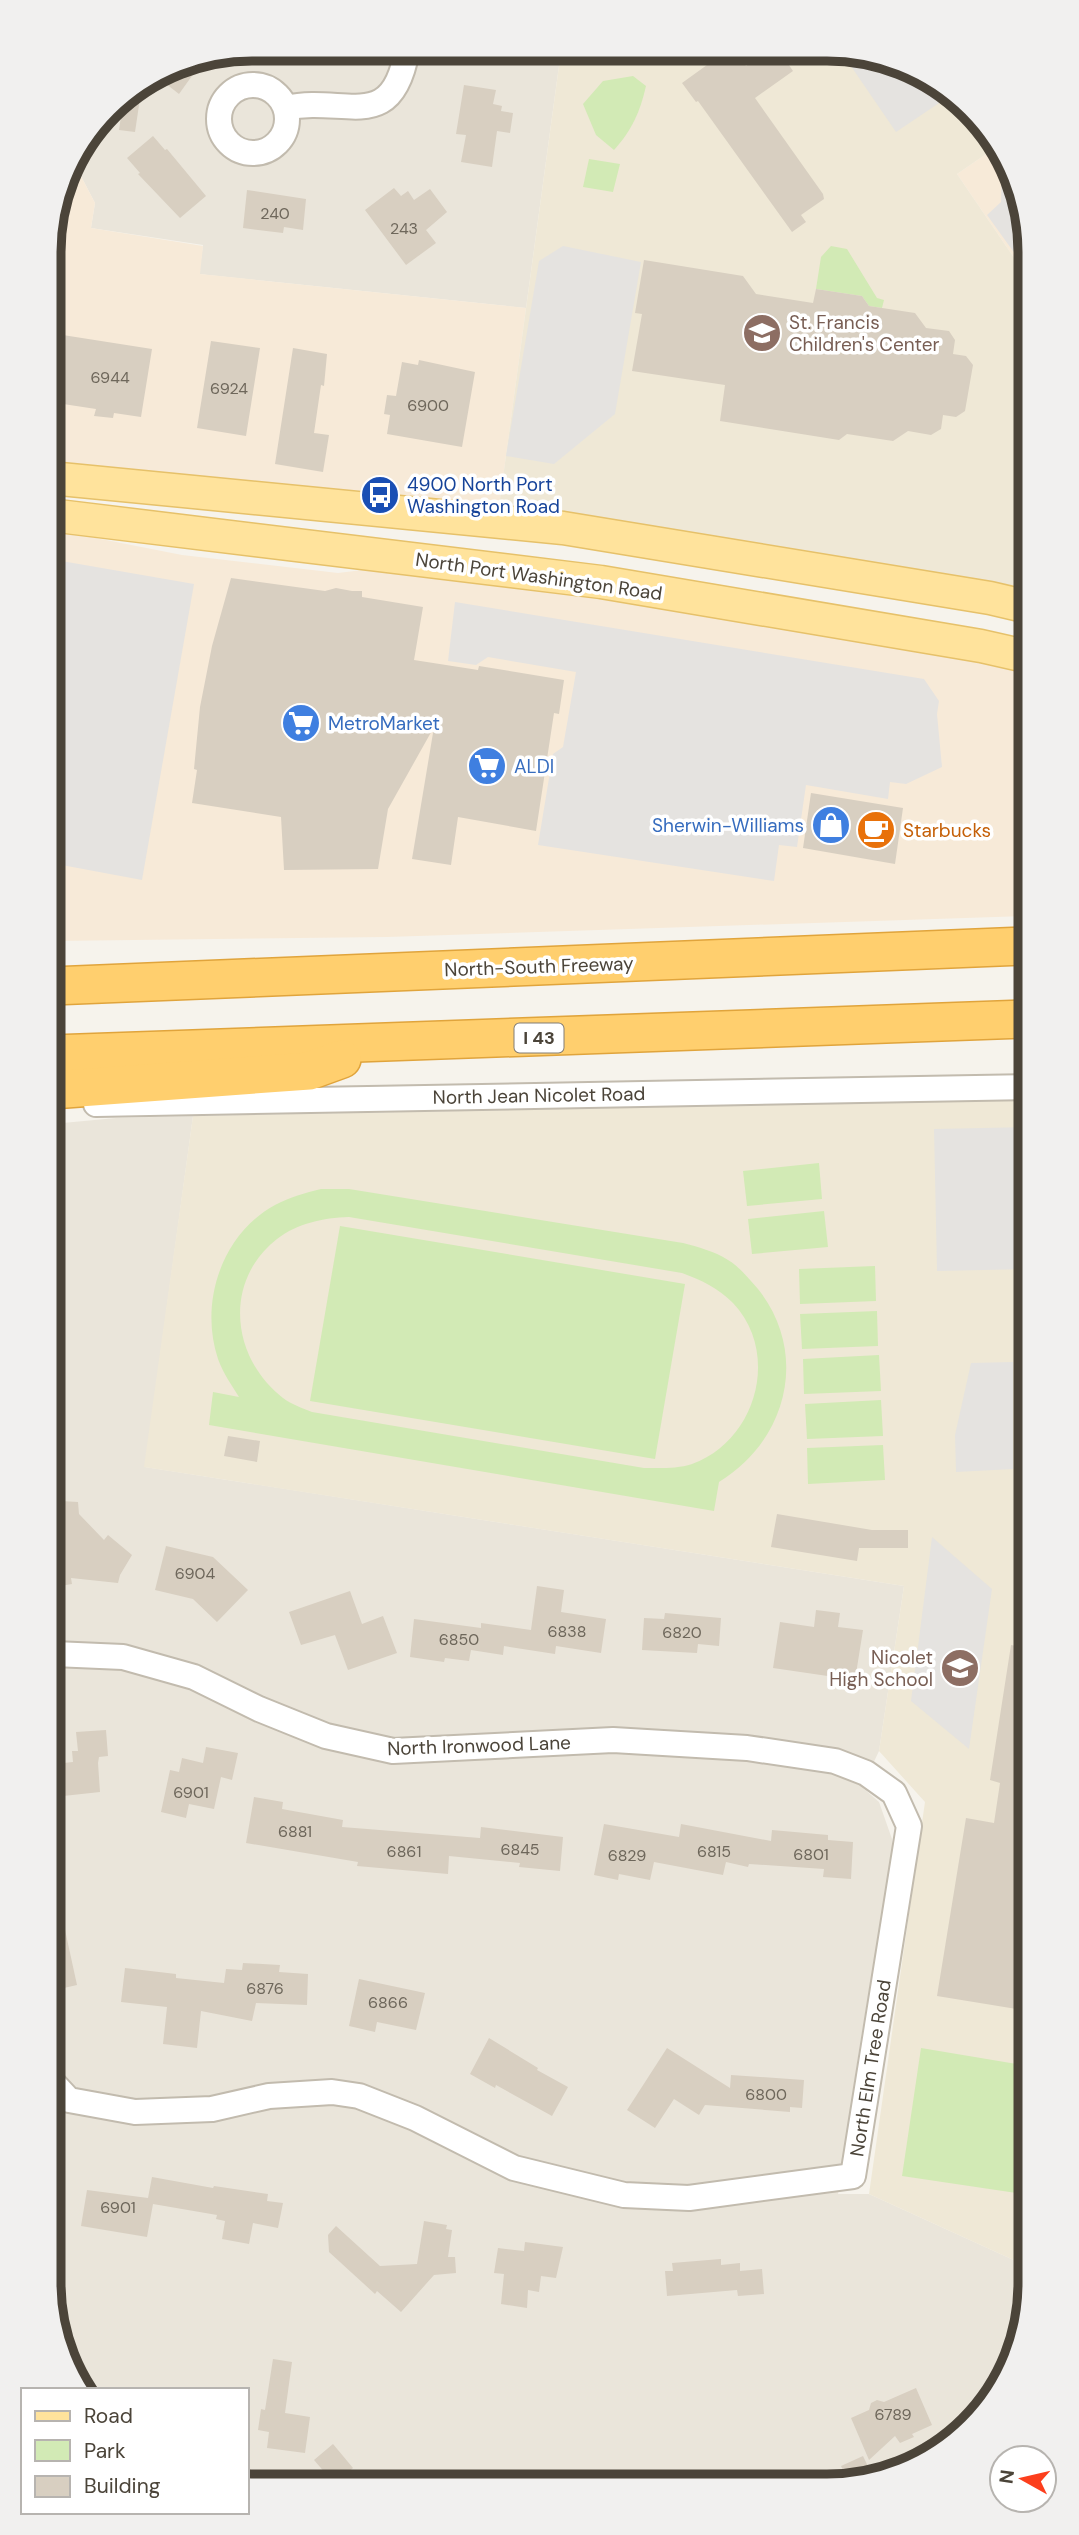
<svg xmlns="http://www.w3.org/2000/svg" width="1079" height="2535" font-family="'DM Sans',sans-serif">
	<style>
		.residential { fill: #eae5da }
		.commercial { fill: #f7ead8 }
		.education { fill: #efe8d6 }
		.green { fill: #d2eab5; fill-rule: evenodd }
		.parking { fill: #e5e3e0 }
		.building { fill: #d8cfc1 }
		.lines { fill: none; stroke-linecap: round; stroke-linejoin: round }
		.minor-casing { stroke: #c2bbae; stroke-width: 28 }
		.major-casing { stroke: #e6c16a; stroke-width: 35 }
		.highway-casing { stroke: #e0a43c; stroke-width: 40 }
		.minor { stroke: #fff; stroke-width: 24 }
		.major { stroke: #ffe39c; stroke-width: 32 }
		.highway { stroke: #ffcf6e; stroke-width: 37 }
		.labels { text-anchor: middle; stroke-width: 7; stroke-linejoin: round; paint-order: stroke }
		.number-label { font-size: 16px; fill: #6e675b }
		.shield { fill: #fff; stroke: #817c74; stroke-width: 2 }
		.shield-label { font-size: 18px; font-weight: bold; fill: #4b4439 }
		.education-label { font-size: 19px; fill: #785e54; stroke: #fff; text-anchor: start }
		.transit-label { font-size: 19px; fill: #164399; stroke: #fff; text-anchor: start }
		.street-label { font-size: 19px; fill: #4b4439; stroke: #fff }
		.shop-label { font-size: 19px; fill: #366cbe; stroke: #fff; text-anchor: start }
		.food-label { font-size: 19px; fill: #c56008; stroke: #fff; text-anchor: start }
		.rim { fill: none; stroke: #4b4439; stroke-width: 9 }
	</style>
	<rect width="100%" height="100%" fill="#f6f3ec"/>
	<g class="residential">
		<path d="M253 49 561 51 526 308 199 274 203 245 91 228 95 203 72 159 118 100 175 64Z"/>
		<path d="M193 1116 145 1467 904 1586 879 1751 862 1787 879 1802 892 1839V1852L859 2050 838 2194H869L1029 2267 1030 2295 1019 2348 988 2407 939 2452 879 2479 247 2482V2390H90L56 2335 52 1124 116 1118Z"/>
	</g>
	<g class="commercial">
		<path d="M992 150 1023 200V271L957 174Z"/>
		<path d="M72 159 95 203 91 228 203 246 200 274 526 308 499 507 50 465 49 239Z"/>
		<path d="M50 529 182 555 338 573 379 568 550 588 1025 669V916L387 937 52 941Z"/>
	</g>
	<g class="education">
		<path d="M561 51 866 53 961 100 992 150 957 174 1023 271 1024 587 499 507Z"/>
		<path d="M1026 1100 1029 2267 869 2194 925 1802 879 1751 904 1586 144 1467 193 1116Z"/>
	</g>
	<g class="green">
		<path d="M633 76 646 86C640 112 632 130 614 150L596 135 583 104 603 81Z"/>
		<path d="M589 159 620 164 613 192 583 187Z"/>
		<path d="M831 246 847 249 877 298 884 300 882 308 869 306 862 296 816 289 821 257Z"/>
		<path d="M819 1163 822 1199 747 1206 743 1171Z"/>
		<path d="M321 1189H349L683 1243C698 1247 714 1251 728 1260 740 1267 749 1279 758 1289 809 1353 788 1440 719 1482L714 1511 209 1425 213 1392 239 1397C231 1384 223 1373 218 1359 199 1302 222 1234 275 1205 290 1197 305 1193 321 1189ZM349 1217 682 1273C701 1280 718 1288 733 1303 781 1354 756 1441 692 1464 677 1469 659 1468 644 1468L312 1412C302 1408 291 1404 283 1398 231 1358 223 1281 277 1239 298 1223 323 1218 349 1217Z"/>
		<path d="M824 1211 828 1247 752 1254 748 1219Z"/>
		<path d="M340 1226 685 1284 655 1459 310 1401Z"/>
		<path d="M875 1266 876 1301 800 1304 799 1269Z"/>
		<path d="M877 1311 878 1346 802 1349 800 1314Z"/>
		<path d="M879 1355 881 1391 804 1394 803 1359Z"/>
		<path d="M881 1400 883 1436 807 1439 805 1404Z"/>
		<path d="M883 1445 885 1480 808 1484 807 1448Z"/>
		<path d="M921 2048 1029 2066V2195L902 2176Z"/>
	</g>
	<g class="parking">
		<path d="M842 53H866L951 95 896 132Z"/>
		<path d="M1002 167 1023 200V265L987 215 1001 202Z"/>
		<path d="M563 246 641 262 615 414 554 464 506 456 539 261Z"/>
		<path d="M50 559 194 584 142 880 51 863Z"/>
		<path d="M455 602 924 679 939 701 937 714 942 767 906 784 890 782 888 799 806 785 797 847 779 845 774 881 538 845 553 754 563 747 576 672 488 657 476 665 448 661Z"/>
		<path d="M1026 1127V1269L937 1271 934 1129Z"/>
		<path d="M1013 1362V1469L956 1472 955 1435 971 1363Z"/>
		<path d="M932 1537 992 1589 969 1749 911 1701Z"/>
	</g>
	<g class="building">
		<path d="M725 52H736L746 66 766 52H780L793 71 755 98 823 194 824 199 801 215 806 222 792 232 698 101 696 102 682 83Z"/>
		<path d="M204 59 179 94 156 76 175 64Z"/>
		<path d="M142 85 135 132 119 130 124 96Z"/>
		<path d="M464 85 496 90 493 104 502 106 501 111 513 113 510 133 497 131 492 167 461 162 466 135 456 134Z"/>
		<path d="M153 136 165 150 167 149 206 196 180 218 138 174 140 173 127 158Z"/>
		<path d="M394 188 401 196 408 191 414 200 430 189 447 212 426 230 436 243 406 265 365 210Z"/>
		<path d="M247 190 306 199 303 230 284 227 283 233 243 228Z"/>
		<path d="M644 260 743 276 756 294 813 303 816 289 862 296 869 306 915 313 926 328 949 331 955 340 953 354 966 356 973 365 965 411 956 417 943 415 941 429 931 435 908 431 893 441 847 434 839 440 720 421 725 385 632 371 642 314 635 313Z"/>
		<path d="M50 333 152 349 141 417 114 413 113 418 94 416 96 409 50 402Z"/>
		<path d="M211 341 260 348 246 436 197 428Z"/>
		<path d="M293 348 327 354 324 386 321 385 314 433 329 435 323 472 275 464Z"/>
		<path d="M419 360 475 372 462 447 387 434 390 415 384 414 387 395 396 396 402 362 418 365Z"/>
		<path d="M231 578 325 591 336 588 352 591H362V597L423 607 414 660 478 670 479 666 564 680 559 714 554 713 536 831 458 817 451 865 412 859 434 727 388 809 378 869 284 870 281 817 192 803 197 770 194 769 200 707 212 646Z"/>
		<path d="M811 793 903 808 895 864 803 848Z"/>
		<path d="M228 1436 260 1441 257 1462 224 1456Z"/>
		<path d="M61 1501 78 1502 79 1514 104 1540 108 1535 132 1555 120 1575 118 1583 71 1578 72 1584 54 1587 53 1508Z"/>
		<path d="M777 1514 872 1530H908V1548H859L857 1561 771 1547Z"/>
		<path d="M166 1546 213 1557 248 1590 217 1622 193 1599 155 1590Z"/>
		<path d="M537 1586 564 1590 561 1612 606 1619 601 1653 556 1646 555 1654 504 1646 503 1655 471 1650 469 1661 445 1658 444 1662 410 1657 414 1619 481 1628V1623L531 1630Z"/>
		<path d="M350 1591 362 1624 383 1616 397 1653 348 1670 335 1635 301 1645 289 1612Z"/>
		<path d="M816 1610 840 1613 838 1627 863 1630 855 1680 773 1668 780 1622 814 1627Z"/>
		<path d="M665 1613 721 1618 719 1646 698 1644 697 1653 642 1650 644 1618 664 1619Z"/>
		<path d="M1011 1645 1028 1648 1029 2011 937 1996 966 1818 994 1823 1000 1783 990 1780Z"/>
		<path d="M106 1730 108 1756 99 1757 98 1763 100 1792 54 1797V1764L73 1762 72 1751H78L76 1732Z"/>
		<path d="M206 1747 238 1753 232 1780 221 1777 214 1809 189 1804 186 1818 161 1812 170 1770 179 1772 182 1758 203 1763Z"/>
		<path d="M254 1797 283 1802 282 1809 343 1820 342 1827 480 1838 481 1827 563 1837 560 1871 519 1867 520 1863 449 1856 448 1874 357 1866 358 1862 246 1843Z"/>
		<path d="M604 1824 679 1837 681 1824 771 1841 772 1830 828 1835V1840L853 1842 851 1879 823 1877 824 1869 749 1864 748 1867 726 1862 723 1875 654 1862 650 1880 619 1874 618 1880 594 1875Z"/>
		<path d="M62 1916 77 1985 55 1990V1917Z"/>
		<path d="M243 1963 280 1965 279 1972 308 1974 307 2005 256 2003 252 2021 201 2011 197 2048 163 2044 167 2007 121 2002 125 1968 176 1974V1978L224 1983 226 1969 242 1970Z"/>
		<path d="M359 1979 425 1993 416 2030 377 2022 375 2032 349 2026Z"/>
		<path d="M489 2038 538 2068 537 2070 568 2087 552 2116 496 2085 495 2088 470 2074Z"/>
		<path d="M667 2048 730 2088 731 2075 804 2080 802 2108 790 2107V2112L705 2105 699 2115 674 2099 655 2128 627 2110Z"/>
		<path d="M152 2177 213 2188 214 2186 268 2194 267 2201 283 2203 278 2228 253 2223 249 2244 222 2239 225 2221 216 2219 217 2215 153 2204 147 2237 81 2226 87 2190 148 2198Z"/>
		<path d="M424 2221 447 2225 446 2229 452 2230 448 2257H455L456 2273 434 2275 401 2312 377 2291 375 2294 329 2252 328 2235 336 2226 380 2266 417 2264Z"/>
		<path d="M525 2242 563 2247 556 2278 541 2276 539 2292 528 2290 527 2308 501 2304 504 2274 494 2273 498 2248 524 2251Z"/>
		<path d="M721 2259V2265L740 2263V2271L762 2269 764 2294 738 2296 737 2290 667 2296 665 2271H673L672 2263Z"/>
		<path d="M273 2359 292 2362 285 2413 310 2417 305 2453 267 2448 269 2432 258 2430 261 2409 265 2410Z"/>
		<path d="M916 2388 932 2425 912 2434 914 2437 900 2443 895 2436 869 2460 851 2418 869 2410 871 2403 877 2400 884 2402Z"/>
		<path d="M333 2444 353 2468 337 2482H333L314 2460Z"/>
		<path d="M863 2456 874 2479H847L841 2466Z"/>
	</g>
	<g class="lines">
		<defs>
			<g id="minor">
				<circle cx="253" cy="119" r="34"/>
				<path d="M286 108C344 94 392 137 407 50"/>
				<path d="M96 1104 1026 1087"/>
				<path d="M54 1654 123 1657 194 1677 259 1709 326 1736 393 1751 613 1740 747 1748 835 1761 866 1773 894 1793 909 1826 853 2176 689 2198 624 2195 514 2168 415 2118 359 2096 332 2092 269 2096 212 2109 135 2112 69 2100 55 2085"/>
			</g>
			<g id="major">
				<path d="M50 478 563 528 990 598 1024 606"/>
				<path d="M50 515 601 582 981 646 1025 656"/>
			</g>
			<g id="highway">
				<path d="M52 986 1025 946"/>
				<path d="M52 1054 1026 1019"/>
				<path d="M52 1090 309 1071 342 1059"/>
			</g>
		</defs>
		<use href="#minor" class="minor-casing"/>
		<use href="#major" class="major-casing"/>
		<use href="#highway" class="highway-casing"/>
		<use href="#minor" class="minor"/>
		<use href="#major" class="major"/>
		<use href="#highway" class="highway"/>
	</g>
	<defs>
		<symbol id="school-disc" viewBox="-11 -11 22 22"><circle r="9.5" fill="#8d6e63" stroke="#fff"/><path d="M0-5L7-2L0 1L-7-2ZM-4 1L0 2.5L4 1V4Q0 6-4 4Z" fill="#fff"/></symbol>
		<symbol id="bus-disc" viewBox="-11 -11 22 22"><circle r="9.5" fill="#1a4fb4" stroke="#fff"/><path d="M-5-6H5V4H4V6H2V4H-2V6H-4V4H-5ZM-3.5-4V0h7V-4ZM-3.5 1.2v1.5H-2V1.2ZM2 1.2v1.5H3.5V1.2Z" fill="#fff"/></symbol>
		<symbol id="supermarket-disc" viewBox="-11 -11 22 22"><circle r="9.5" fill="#3f7fe0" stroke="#fff"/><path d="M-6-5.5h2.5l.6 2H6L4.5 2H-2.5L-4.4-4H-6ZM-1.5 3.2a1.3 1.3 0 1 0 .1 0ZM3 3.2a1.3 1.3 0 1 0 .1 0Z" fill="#fff"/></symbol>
		<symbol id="shop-disc" viewBox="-11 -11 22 22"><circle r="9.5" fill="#3f7fe0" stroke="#fff"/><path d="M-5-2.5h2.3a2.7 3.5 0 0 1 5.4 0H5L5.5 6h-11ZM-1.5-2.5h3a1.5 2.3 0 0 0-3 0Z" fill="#fff"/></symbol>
		<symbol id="cafe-disc" viewBox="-11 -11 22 22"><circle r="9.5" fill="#e8710a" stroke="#fff"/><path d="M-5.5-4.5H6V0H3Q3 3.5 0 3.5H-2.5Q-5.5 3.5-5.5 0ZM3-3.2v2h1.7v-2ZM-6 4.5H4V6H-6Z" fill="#fff"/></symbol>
	</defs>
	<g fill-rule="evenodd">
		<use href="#school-disc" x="740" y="311" width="44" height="44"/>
		<use href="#bus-disc" x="358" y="473" width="44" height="44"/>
		<use href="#supermarket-disc" x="279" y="701" width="44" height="44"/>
		<use href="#supermarket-disc" x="465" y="744" width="44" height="44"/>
		<use href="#shop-disc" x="809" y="803" width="44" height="44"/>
		<use href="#cafe-disc" x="854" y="808" width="44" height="44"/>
		<use href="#school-disc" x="938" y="1646" width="44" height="44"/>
	</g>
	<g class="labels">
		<g class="number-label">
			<text x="275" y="219">240</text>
			<text x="404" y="234">243</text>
			<text x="110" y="383">6944</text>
			<text x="229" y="394">6924</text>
			<text x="428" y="411">6900</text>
			<text x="195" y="1579">6904</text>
			<text x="567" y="1637">6838</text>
			<text x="682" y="1638">6820</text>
			<text x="459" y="1645">6850</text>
			<text x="191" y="1798">6901</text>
			<text x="295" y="1837">6881</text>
			<text x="520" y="1855">6845</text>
			<text x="404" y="1857">6861</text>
			<text x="714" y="1857">6815</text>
			<text x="811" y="1860">6801</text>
			<text x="627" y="1861">6829</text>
			<text x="265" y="1994">6876</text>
			<text x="388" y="2008">6866</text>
			<text x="766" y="2100">6800</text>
			<text x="118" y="2213">6901</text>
			<text x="893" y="2420">6789</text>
		</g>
		<rect class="shield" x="514.5" y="1023.5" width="49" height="29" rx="5"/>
		<g class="shield-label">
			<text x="539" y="1044">I 43</text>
		</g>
		<g class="education-label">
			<text x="789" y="329">St. Francis<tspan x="789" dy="22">Children's Center</tspan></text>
			<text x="933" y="1664" text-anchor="end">Nicolet<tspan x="933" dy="22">High School</tspan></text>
		</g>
		<g class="transit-label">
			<text x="407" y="491">4900 North Port<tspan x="407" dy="22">Washington Road</tspan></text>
		</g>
		<g class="street-label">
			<text transform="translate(539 576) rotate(8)" y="7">North Port Washington Road</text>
			<text transform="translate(539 966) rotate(-2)" y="7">North-South Freeway</text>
			<text transform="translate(539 1095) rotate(-1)" y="7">North Jean Nicolet Road</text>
			<text transform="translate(479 1745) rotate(-2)" y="7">North Ironwood Lane</text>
			<text transform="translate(870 2068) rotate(-81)" y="7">North Elm Tree Road</text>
		</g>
		<g class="shop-label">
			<text x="328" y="730">MetroMarket</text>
			<text x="514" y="773">ALDI</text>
			<text x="804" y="832" text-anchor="end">Sherwin-Williams</text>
		</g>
		<g class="food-label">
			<text x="903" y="837">Starbucks</text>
		</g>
	</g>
	<path d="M0 0H1079V2535H0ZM252 61H827A191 191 0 0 1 1018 252V2283A191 191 0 0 1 827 2474H252A191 191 0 0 1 61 2283V252A191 191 0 0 1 252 61Z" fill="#f1f0ef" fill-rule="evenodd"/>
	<path class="rim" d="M252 61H827A191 191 0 0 1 1018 252V2283A191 191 0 0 1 827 2474H252A191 191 0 0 1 61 2283V252A191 191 0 0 1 252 61Z"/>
	<rect x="21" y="2388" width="228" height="126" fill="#ffffff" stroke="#b7b4b0" stroke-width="2"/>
	<rect x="35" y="2411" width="35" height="10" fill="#ffe39c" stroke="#b7b4b0" stroke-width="2"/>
	<text x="84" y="2423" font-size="21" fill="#4b4439">Road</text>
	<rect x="35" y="2440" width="35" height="21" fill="#d2eab5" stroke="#b7b4b0" stroke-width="2"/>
	<text x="84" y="2458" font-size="21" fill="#4b4439">Park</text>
	<rect x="35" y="2476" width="35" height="21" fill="#d8cfc1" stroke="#b7b4b0" stroke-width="2"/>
	<text x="84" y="2493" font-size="21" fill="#4b4439">Building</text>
	<g transform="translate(1023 2479) rotate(278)"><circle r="33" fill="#ffffff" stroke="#b7b4b0" stroke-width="2"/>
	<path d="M0-5L12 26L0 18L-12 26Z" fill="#fc3f1d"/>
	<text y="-10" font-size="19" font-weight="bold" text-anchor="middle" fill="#4b4439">N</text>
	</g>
</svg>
